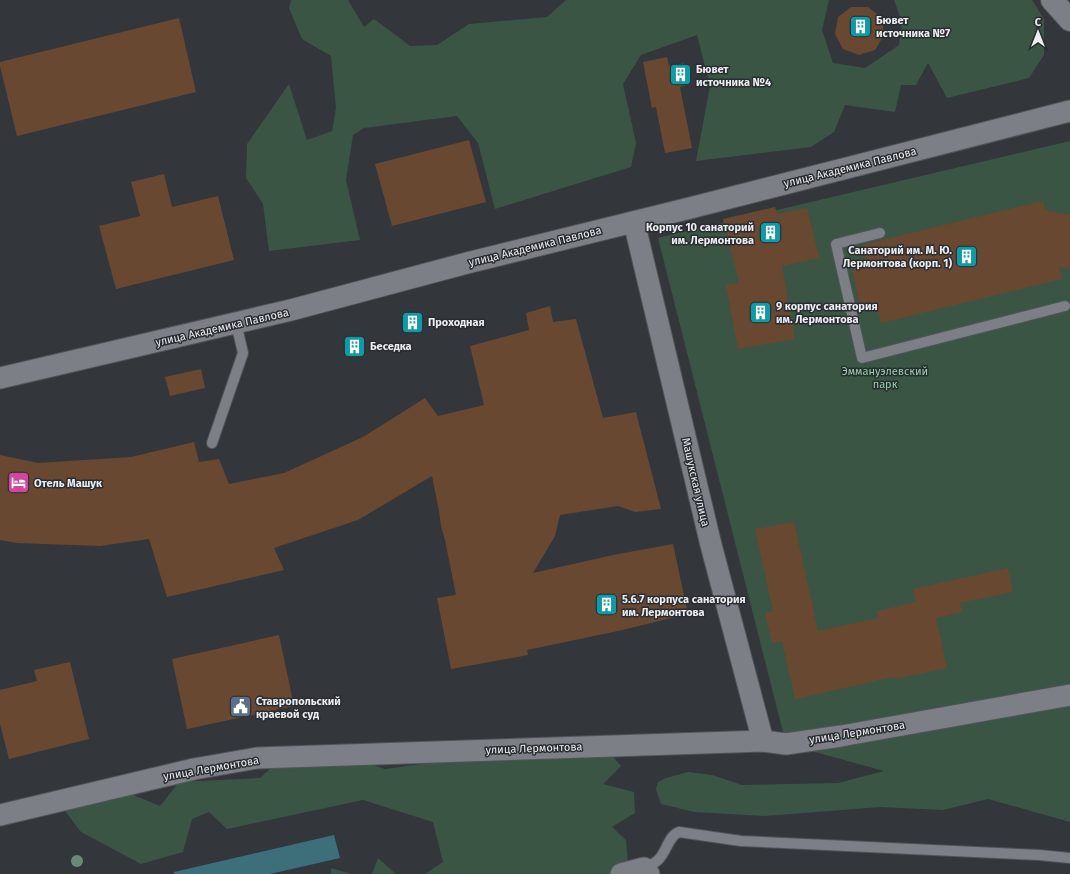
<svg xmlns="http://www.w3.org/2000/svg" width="1070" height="874" font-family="'Fira Sans',sans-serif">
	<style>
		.green { fill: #3a5543 }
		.water { fill: #3d6f7b }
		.building { fill: #694832 }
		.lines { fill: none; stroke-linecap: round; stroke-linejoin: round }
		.service-casing { stroke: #515458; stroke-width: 12 }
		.minor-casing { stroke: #515458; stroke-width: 23 }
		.tertiary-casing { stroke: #515458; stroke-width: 24 }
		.service { stroke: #7c8086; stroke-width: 10 }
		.minor { stroke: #7c8086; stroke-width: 21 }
		.tertiary { stroke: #7c8086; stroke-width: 22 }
		.tree { fill: #678b76 }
		.labels { text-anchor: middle; stroke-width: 3; stroke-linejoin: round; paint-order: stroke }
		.poi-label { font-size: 11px; font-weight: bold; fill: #ebedf0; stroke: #292c31; text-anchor: start }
		.street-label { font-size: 11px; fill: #ebedf0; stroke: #292c31 }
		.park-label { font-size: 11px; fill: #92d0a6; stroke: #292c31 }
	</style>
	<rect width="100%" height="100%" fill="#33363b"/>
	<g class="green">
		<path d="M291 0H348L364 27 374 19 410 46 437 45 469 24 547 17 566 0H829L822 30 833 63 865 68 899 45 902 22 894 0H1032L1044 19V55L1029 78 947 98 928 63 916 85H901L895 112 845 105 834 132 811 147 696 161 710 86 697 35 641 55 623 84 636 143 631 167 495 209 478 143 457 116 364 128 353 135 346 180 360 240 269 251 263 204 246 178 247 144 289 84 307 140 332 131 336 108 331 56 302 39 289 8Z"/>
		<path d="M1070 141V822L988 799 943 810 880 807 766 816 694 812 661 804 656 789 658 782 666 778 688 772 712 775 742 785 838 783 884 771 786 744 658 238Z"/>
		<path d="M498 753 611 754 621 766 603 784 634 792 635 813 612 827 626 840 629 874H425L443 862 433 822 363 800 227 829 209 812 192 819 183 852 141 864 81 832 62 807 126 792 160 806 179 782 260 778 275 764 351 758 385 769Z"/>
		<path d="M378 858 396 874H372Z"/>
		<path d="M331 868 351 874H331Z"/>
	</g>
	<path class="water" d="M334 835 340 858 270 874H174V872Z"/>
	<g class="building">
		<path d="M851 7H868L882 18 884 35 875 50 859 55 843 49 835 34 838 17Z"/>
		<path d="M179 18 196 92 17 136 0 66V62Z"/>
		<path d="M667 57 669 66 684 63 689 84 680 87 692 148 665 153 656 107 652 108 643 62Z"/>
		<path d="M469 140 486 202 392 226 375 164Z"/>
		<path d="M164 174 172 207 218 196 234 260 116 289 99 226 140 216 131 182Z"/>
		<path d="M1043 201 1045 210 1070 215V269L1059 267 1062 279 881 323 877 306 861 310 852 270 867 267 862 245Z"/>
		<path d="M775 207 777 214 807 208 819 258 782 266 795 339 738 349 726 285 739 283 723 219Z"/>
		<path d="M550 306 553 322 576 319 603 418 636 412 661 509 635 512 618 506 560 515 555 536 533 573 613 555 673 544 688 614 618 631 527 650 528 655 451 669 437 598 456 595 445 540 441 526 439 511 432 476 358 520 274 548 284 570 167 597 149 539 100 546 17 543 0 540V455L38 463 131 457 194 442 199 462 219 459 229 484 284 473 363 437 425 398 438 416 484 405 470 346 529 330 526 313Z"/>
		<path d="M201 369 205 388 170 396 165 377Z"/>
		<path d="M794 522 818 631 879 618 877 611 916 602 913 589 1008 568 1013 592 960 603 962 612 936 618 947 668 894 679 893 677 795 699 782 641 772 643 765 613 773 611 755 529Z"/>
		<path d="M279 635 294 706 187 729 172 659Z"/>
		<path d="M70 662 89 739 9 759 0 724V690L37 681 34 670Z"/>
	</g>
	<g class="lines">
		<defs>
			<g id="service">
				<path d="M880 233 836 244 862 358 1065 306"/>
				<path d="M212 443 243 353 236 323"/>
				<path d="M644 868C649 866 655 863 658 860 667 852 668 836 679 832L741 841 1039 855 1070 858"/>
			</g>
			<g id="minor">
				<path d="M634 222 711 545 763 741"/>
				<path d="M0 378 291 310 467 263 690 208 1070 111"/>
				<path d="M0 815 194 769 257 758 763 741 786 744 841 736 1070 695"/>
				<path d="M621 874 644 868 649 874"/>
			</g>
			<path id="tertiary" d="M1052 0 1070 20"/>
		</defs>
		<use href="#service" class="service-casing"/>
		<use href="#minor" class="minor-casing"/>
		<use href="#tertiary" class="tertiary-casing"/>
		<use href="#service" class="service"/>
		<use href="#minor" class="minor"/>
		<use href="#tertiary" class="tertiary"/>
	</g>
	<circle class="tree" cx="77" cy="861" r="6"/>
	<defs>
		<symbol id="building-square" viewBox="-11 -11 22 22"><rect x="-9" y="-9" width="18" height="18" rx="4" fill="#0f9aa8" stroke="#292c31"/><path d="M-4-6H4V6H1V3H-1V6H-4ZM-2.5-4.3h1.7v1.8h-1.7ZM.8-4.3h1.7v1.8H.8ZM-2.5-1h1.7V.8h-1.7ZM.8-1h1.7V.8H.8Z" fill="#fff"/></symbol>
		<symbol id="hotel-square" viewBox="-11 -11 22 22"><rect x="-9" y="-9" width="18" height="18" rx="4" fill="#d1479c" stroke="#292c31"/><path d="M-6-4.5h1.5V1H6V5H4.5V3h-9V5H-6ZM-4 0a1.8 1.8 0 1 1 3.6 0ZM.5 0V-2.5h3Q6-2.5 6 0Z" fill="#fff"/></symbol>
		<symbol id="civic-square" viewBox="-11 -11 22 22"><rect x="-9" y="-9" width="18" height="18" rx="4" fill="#5c6f8a" stroke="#292c31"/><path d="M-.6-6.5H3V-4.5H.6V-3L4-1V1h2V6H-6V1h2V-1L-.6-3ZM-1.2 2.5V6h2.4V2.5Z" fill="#fff"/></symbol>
	</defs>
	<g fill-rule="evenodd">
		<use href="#building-square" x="848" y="14" width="25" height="25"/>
		<use href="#building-square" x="668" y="62" width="25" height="25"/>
		<use href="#building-square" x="758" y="220" width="25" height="25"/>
		<use href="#building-square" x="954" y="244" width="25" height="25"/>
		<use href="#building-square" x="748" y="300" width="25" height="25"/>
		<use href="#building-square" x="400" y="310" width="25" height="25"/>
		<use href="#building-square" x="342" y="334" width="25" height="25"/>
		<use href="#hotel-square" x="6" y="470" width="25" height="25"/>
		<use href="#building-square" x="594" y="592" width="25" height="25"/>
		<use href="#civic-square" x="228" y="694" width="25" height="25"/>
	</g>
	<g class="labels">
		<g class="poi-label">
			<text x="876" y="24">Бювет<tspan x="876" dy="13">источника №7</tspan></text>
			<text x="696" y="73">Бювет<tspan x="696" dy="13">источника №4</tspan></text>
			<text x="754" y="231" text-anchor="end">Корпус 10 санаторий<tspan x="754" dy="13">им. Лермонтова</tspan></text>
			<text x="952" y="254" text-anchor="end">Санаторий им. М. Ю.<tspan x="952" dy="13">Лермонтова (корп. 1)</tspan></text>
			<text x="776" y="310">9 корпус санатория<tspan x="776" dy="13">им. Лермонтова</tspan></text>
			<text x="428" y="326">Проходная</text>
			<text x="370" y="350">Беседка</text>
			<text x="34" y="487">Отель Машук</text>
			<text x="622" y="603">5.6.7 корпуса санатория<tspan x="622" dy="13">им. Лермонтова</tspan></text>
			<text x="256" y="705">Ставропольский<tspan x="256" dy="13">краевой суд</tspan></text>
		</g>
		<g class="street-label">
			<text transform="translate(850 167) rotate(-14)" y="4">улица Академика Павлова</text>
			<text transform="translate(535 246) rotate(-14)" y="4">улица Академика Павлова</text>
			<text transform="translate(222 327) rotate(-13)" y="4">улица Академика Павлова</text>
			<text transform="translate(696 482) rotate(77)" y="4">Машукская улица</text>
			<text transform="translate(857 732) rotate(-9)" y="4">улица Лермонтова</text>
			<text transform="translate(534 748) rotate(-2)" y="4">улица Лермонтова</text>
			<text transform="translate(211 768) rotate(-10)" y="4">улица Лермонтова</text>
		</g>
		<g class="park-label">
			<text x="885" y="375">Эммануэлевский<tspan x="885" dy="13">парк</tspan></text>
		</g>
	</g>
	<g transform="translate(1038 32)" stroke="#292c31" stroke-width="3" paint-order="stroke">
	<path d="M0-3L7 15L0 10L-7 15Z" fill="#ebedf0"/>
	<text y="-6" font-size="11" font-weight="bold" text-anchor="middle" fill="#ebedf0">С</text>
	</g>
</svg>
